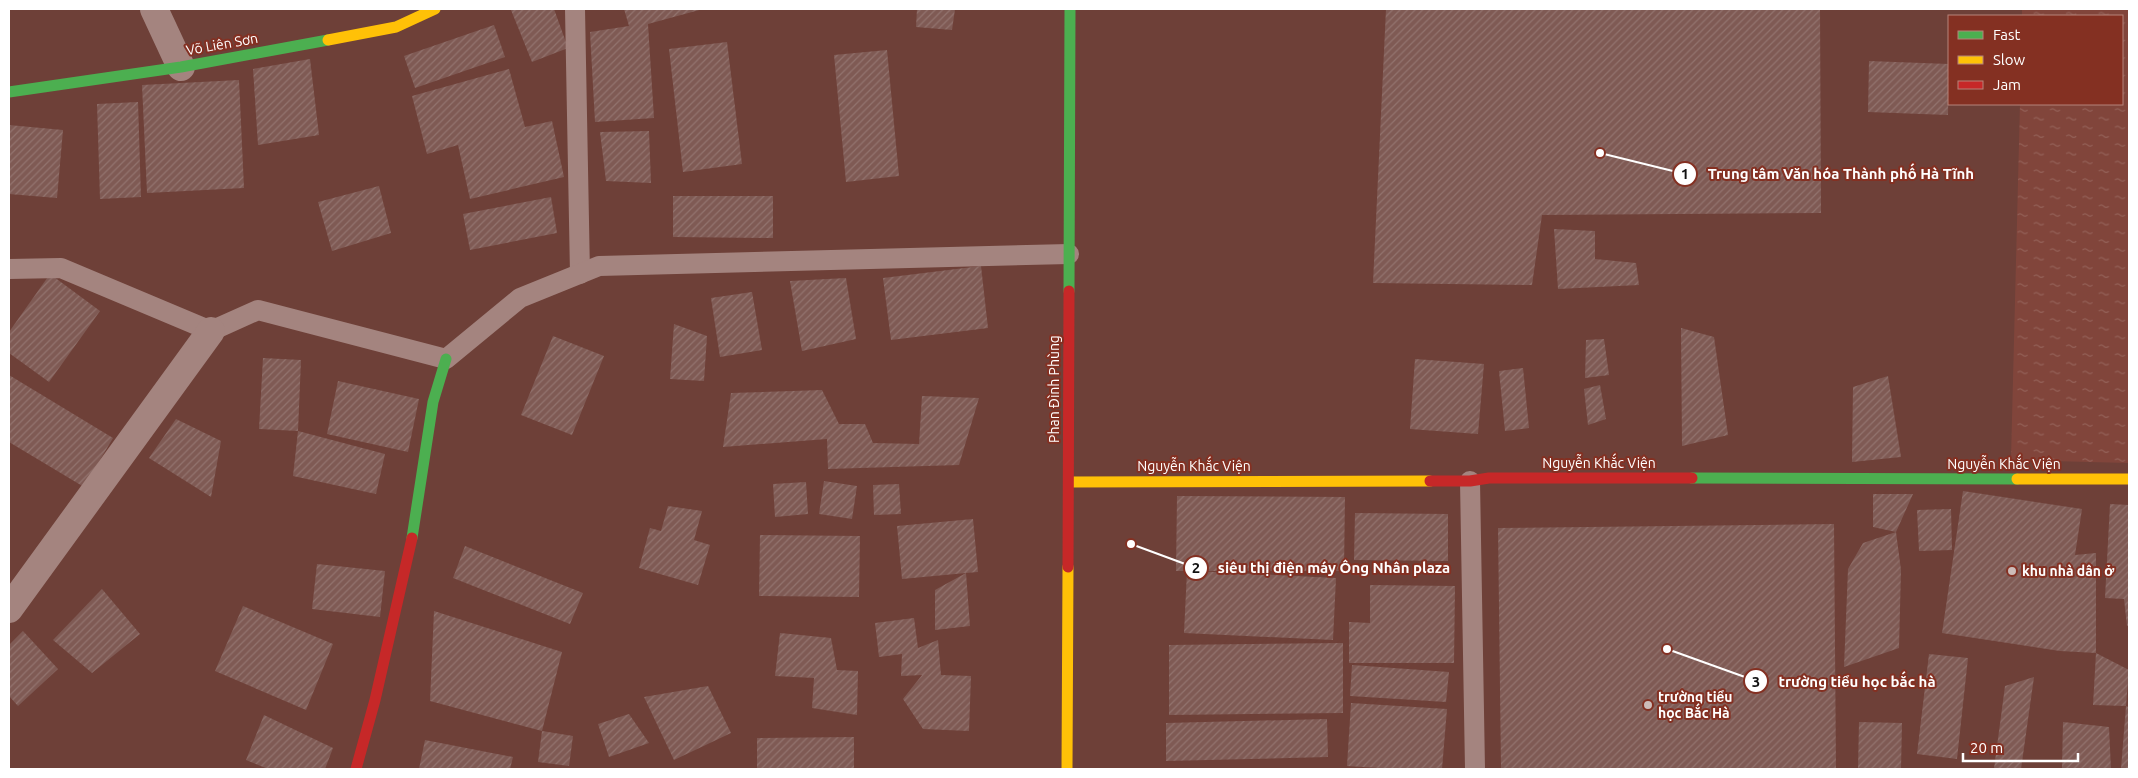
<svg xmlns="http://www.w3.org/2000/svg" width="2138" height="778" font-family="Ubuntu,sans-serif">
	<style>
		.water { fill: url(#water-ripples) }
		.building { fill: url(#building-hatch) }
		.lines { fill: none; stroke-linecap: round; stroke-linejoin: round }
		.lane { stroke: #a4847f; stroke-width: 20 }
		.street { stroke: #a4847f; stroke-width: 28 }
		.fast { stroke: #4caf50; stroke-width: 11 }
		.slow { stroke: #ffc107; stroke-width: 11 }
		.jam { stroke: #c62828; stroke-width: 11 }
		.poi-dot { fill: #ccbcb9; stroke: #843022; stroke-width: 2 }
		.labels { text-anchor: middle; stroke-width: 4; stroke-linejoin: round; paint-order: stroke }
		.street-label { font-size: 14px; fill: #fff; stroke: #843022 }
		.poi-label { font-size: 14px; font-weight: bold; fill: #fff; stroke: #843022; text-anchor: start }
		.leader { fill: none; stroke: #fff; stroke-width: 2 }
		.callout-dot { fill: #fff; stroke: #843022; stroke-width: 2 }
		.mark-label { font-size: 15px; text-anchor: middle; font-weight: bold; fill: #111 }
		.callout-label { font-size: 15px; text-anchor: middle; font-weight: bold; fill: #fff; stroke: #843022; stroke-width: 4; stroke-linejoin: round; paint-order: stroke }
	</style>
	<defs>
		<pattern id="water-ripples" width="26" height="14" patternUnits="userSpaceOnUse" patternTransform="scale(1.25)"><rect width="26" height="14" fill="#81453b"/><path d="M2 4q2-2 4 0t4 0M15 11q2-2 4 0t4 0" fill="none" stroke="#946158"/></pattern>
		<pattern id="building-hatch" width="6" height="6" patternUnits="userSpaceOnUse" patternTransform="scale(1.25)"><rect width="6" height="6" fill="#7f5a54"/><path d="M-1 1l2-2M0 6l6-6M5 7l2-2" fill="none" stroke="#92736e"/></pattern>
	</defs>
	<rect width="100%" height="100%" fill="#6e4038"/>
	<path class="water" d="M2022 9H2129V463L2011 460 2020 104H2122V16H2022Z"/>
	<g class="building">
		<path d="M514 9H554L568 48 532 62 511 10Z"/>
		<path d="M624 9H703L648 24 654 118 595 122 590 32 629 26Z"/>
		<path d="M917 9H955L952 30 916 27Z"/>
		<path d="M1386 9H1820L1821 213 1542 215 1532 285 1373 283Z"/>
		<path d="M494 25 505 57 415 88 404 56Z"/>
		<path d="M727 42 742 164 683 172 669 49Z"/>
		<path d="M887 50 899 176 846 182 834 55Z"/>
		<path d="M310 59 319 135 258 145 253 69Z"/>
		<path d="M1869 61 1949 64 1948 115 1868 112Z"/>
		<path d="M509 69 525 127 552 121 564 177 470 199 458 145 427 154 412 96Z"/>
		<path d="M239 80 244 188 147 193 142 85Z"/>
		<path d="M138 102 141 197 100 199 97 104Z"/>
		<path d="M9 125 63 130 57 198 9 194Z"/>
		<path d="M649 131 651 183 606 181 600 132Z"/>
		<path d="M379 186 391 233 332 251 318 202Z"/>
		<path d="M673 196H773V238L673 237Z"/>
		<path d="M551 197 557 233 470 250 463 214Z"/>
		<path d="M1554 229 1595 231V259L1636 263 1639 285 1558 289Z"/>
		<path d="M981 266 988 328 891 340 883 278Z"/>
		<path d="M50 274 100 311 49 382 9 353V332Z"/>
		<path d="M846 278 856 339 802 351 790 281Z"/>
		<path d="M752 292 762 350 720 357 711 298Z"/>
		<path d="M674 324 707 336 704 381 670 379Z"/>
		<path d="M1681 328 1714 337 1728 435 1682 446Z"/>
		<path d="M553 336 604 356 572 435 521 415Z"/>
		<path d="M1604 339 1609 375 1585 378 1586 340Z"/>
		<path d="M263 358 301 360 298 431 259 429Z"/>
		<path d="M1415 359 1484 364 1478 434 1410 429Z"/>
		<path d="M1523 368 1529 428 1505 431 1499 371Z"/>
		<path d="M9 375 113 438 84 487 9 442Z"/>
		<path d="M1888 376 1901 457 1852 462 1853 387Z"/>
		<path d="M338 381 419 399 408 452 327 434Z"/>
		<path d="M1600 385 1606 419 1588 425 1584 389Z"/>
		<path d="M822 390 839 424H865L873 443 919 444 922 396 979 398 959 465 828 469 827 439 723 447 731 393Z"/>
		<path d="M176 419 221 441 211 497 149 458Z"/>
		<path d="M298 431 385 454 376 494 293 476Z"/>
		<path d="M824 481 857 486 852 519 819 514Z"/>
		<path d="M806 482 808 514 775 517 773 484Z"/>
		<path d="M899 484 901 514 874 515 873 485Z"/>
		<path d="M1963 491 2082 509 2075 555 2096 553V653L2060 651 1942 633Z"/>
		<path d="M1873 494H1913L1896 532 1901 570 1899 648 1844 667 1848 569 1863 543 1896 532 1873 527Z"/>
		<path d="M1177 496 1345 497 1344 571H1193L1336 578 1333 640 1184 633 1187 571H1176Z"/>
		<path d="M2110 504 2129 505V625L2127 626 2124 599 2105 598Z"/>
		<path d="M668 506 702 511 694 540 710 545 698 585 639 568 650 528 661 531Z"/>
		<path d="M1951 509 1952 550 1919 551 1917 510Z"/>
		<path d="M1355 513 1448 514V561L1354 560Z"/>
		<path d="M973 519 978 572 966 573 970 626 935 630V590L966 573 902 579 897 526Z"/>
		<path d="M1834 524 1836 769H1501L1498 528Z"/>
		<path d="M760 535 860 536 859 597 759 596Z"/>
		<path d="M465 546 583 593 570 624 453 578Z"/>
		<path d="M317 564 385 571 380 617 312 609Z"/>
		<path d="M1370 585 1455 586 1454 663H1349V622L1370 623Z"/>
		<path d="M102 589 140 634 92 673 53 640Z"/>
		<path d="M243 606 333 644 306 710 215 671Z"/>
		<path d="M434 611 562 652 542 731 430 701Z"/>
		<path d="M914 618 918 648 938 640 941 675 971 676 969 731 923 729 903 699 922 675 901 676 902 654 879 657 875 623Z"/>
		<path d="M23 631 58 669 18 706 9 696V645Z"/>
		<path d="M780 633 831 638 837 670 858 671 857 715 812 708 814 678 775 676Z"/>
		<path d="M1343 643V713L1169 715V645Z"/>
		<path d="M2096 653 2129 670 2126 706 2093 705Z"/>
		<path d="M1929 654 1968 658 1957 759 1917 754Z"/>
		<path d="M1352 665 1449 672 1446 702 1350 696Z"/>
		<path d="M2034 677 2021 769H1994L2005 686Z"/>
		<path d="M708 686 731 733 674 760 644 697Z"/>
		<path d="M1351 703 1447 709 1442 769H1395L1347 766Z"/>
		<path d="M2126 706 2129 707V769H2121Z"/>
		<path d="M629 714 649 743 609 757 598 724Z"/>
		<path d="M264 715 333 748 325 769H268L246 760Z"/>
		<path d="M1327 719 1328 757 1166 761V723Z"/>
		<path d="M1859 722 1902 723 1901 769H1858Z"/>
		<path d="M2063 722 2109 727 2111 769H2062Z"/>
		<path d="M542 731 573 736 569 766 538 762Z"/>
		<path d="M854 737V769H757V738Z"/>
		<path d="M425 740 513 757 510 769H419Z"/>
	</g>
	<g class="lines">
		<g class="lane">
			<path d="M575 9 580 274"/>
			<path d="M9 269 61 268 211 331 258 310 446 359 520 298 599 266 1069 254"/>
			<path d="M1470 481 1475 769"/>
		</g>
		<g class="street">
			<path d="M154 9 181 67"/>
			<path d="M9 609 211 331"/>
		</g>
		<g class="fast">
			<path d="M9 92 181 67 328 40"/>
			<path d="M1069 291 1070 9"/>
			<path d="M1692 478 2017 479"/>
			<path d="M412 538 433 402 446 359"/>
		</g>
		<g class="slow">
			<path d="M328 40 396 27 435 9"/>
			<path d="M2017 479H2129"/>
			<path d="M1069 482 1430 481"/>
			<path d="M1067 769 1068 567"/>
		</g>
		<g class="jam">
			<path d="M1430 481H1470L1489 478H1692"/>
			<path d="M1068 567 1069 291"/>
			<path d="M356 769 375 700 412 538"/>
		</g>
	</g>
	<g class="poi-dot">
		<circle cx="2012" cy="571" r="5"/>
		<circle cx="1648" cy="705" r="5"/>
	</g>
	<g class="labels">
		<g class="street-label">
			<text transform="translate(222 44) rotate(-10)" y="5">Võ Liên Sơn</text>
			<text transform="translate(1054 389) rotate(-90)" y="5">Phan Đình Phùng</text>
			<text x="1599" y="468">Nguyễn Khắc Viện</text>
			<text x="2004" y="469">Nguyễn Khắc Viện</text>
			<text x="1194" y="471">Nguyễn Khắc Viện</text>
		</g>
		<g class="poi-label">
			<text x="2022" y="576">khu nhà dân ở</text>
			<text x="1658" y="702">trường tiểu<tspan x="1658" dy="16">học Bắc Hà</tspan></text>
		</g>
	</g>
	<path class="leader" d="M1600 153L1685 174M1131 544L1196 568M1667 649L1756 681"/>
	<g class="callout-dot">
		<circle cx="1600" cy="153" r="5"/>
		<circle cx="1131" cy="544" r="5"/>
		<circle cx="1667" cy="649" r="5"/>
		<circle cx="1685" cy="174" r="12"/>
		<circle cx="1196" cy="568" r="12"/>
		<circle cx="1756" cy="681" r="12"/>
	</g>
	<g class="mark-label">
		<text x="1685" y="179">1</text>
		<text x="1196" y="573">2</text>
		<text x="1756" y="687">3</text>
	</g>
	<g class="callout-label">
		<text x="1841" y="179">Trung tâm Văn hóa Thành phố Hà Tĩnh</text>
		<text x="1334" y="573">siêu thị điện máy Ông Nhân plaza</text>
		<text x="1857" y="687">trường tiểu học bắc hà</text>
	</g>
	<rect width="2138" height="778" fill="none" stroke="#ffffff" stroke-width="20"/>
	<rect x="1948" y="15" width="175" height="90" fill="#843022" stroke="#b5837a"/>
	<rect x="1958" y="31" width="25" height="8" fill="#4caf50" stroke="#b5837a"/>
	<text x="1993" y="40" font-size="15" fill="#ffffff">Fast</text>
	<rect x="1958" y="56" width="25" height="8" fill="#ffc107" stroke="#b5837a"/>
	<text x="1993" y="65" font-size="15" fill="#ffffff">Slow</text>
	<rect x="1958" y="81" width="25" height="8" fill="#c62828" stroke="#b5837a"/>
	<text x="1993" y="90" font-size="15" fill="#ffffff">Jam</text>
	<path d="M1963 753v8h115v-8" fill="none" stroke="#ffffff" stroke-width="2.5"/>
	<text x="1970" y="753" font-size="15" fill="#ffffff" stroke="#843022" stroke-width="4" paint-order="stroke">20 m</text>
</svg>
